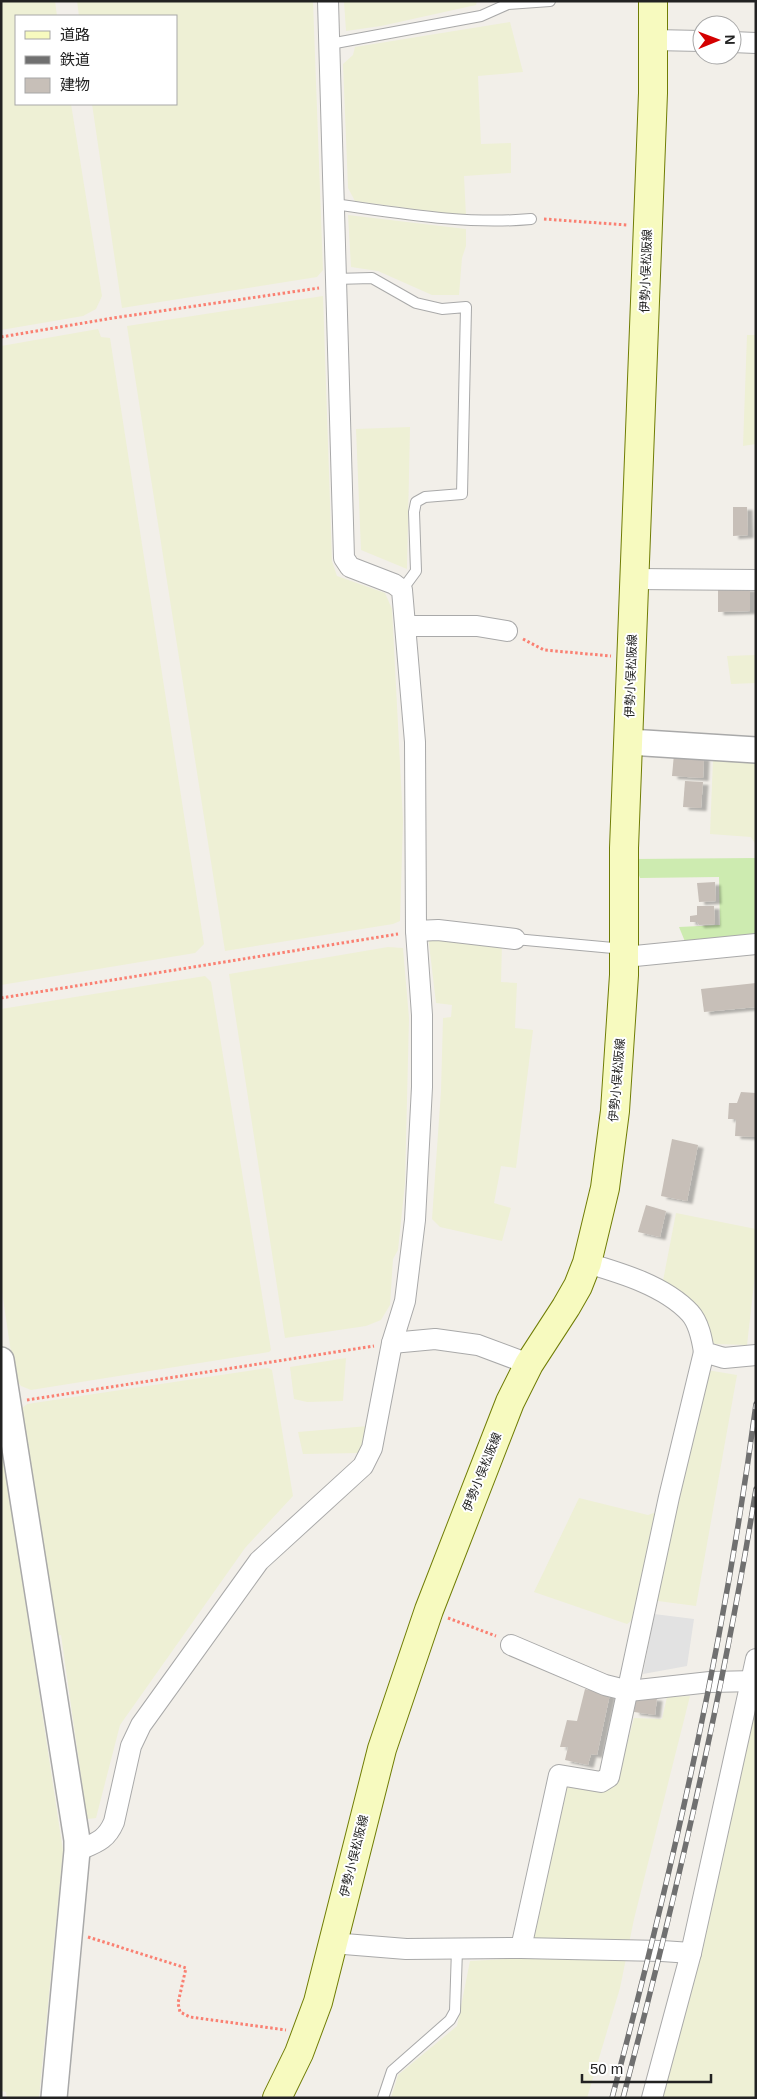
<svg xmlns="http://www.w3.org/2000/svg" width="757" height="2099" font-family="Helvetica,'Noto Sans JP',sans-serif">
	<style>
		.farmland { fill: #eef0d5 }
		.grass { fill: #cdebb0 }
		.parking { fill: #e2e2e2 }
		.building { fill: #c7bfb8; filter: url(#shadow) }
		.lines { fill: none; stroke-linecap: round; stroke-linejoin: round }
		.service-casing { stroke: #a9a9a9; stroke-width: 12 }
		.minor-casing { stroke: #a9a9a9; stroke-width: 22 }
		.tertiary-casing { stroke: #a9a9a9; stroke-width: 28 }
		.secondary-casing { stroke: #707d05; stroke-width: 30 }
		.path { stroke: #fa8072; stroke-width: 3; stroke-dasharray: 2.5 2.5; stroke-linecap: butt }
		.service { stroke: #fff; stroke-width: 10 }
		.minor { stroke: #fff; stroke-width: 20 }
		.tertiary { stroke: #fff; stroke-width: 25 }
		.secondary { stroke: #f7fabf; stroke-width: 28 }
		.rail-casing { stroke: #707070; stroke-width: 5.5 }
		.rail { stroke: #fff; stroke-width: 4; stroke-dasharray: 11; stroke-linecap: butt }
		.labels { text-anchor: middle; stroke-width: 4; stroke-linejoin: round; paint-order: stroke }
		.street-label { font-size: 12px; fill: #222; stroke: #fff }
	</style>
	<defs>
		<filter id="shadow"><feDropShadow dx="5.5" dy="3" stdDeviation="1" flood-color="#0004"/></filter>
	</defs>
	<rect width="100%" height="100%" fill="#f2efe9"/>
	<g class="farmland">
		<path d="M1 1H55L57 16H16V104H71L102 296 96 309 83 316 1 330Z"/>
		<path d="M77 1H313L323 270 317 277 122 308 92 104H176V16H79Z"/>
		<path d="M344 1H477L476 5 381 26 346 31Z"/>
		<path d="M510 22 523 72 478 76 481 144 511 143V173L464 176 466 216 355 201 348 188 343 64 353 55 355 47Z"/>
		<path d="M348 215 466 229V246L462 258 459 295H432L378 271 351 267Z"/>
		<path d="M323 296 332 561 337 576 385 593 392 609 403 821 400 921 393 924 225 951 127 326Z"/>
		<path d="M98 329 101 337 110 338 204 944 195 953 1 985V346Z"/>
		<path d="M747 335H756V444L743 446Z"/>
		<path d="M410 427 407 569 361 550 356 429Z"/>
		<path d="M756 655V683L731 684 727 656Z"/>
		<path d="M713 759 756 763V845L751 837 710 834Z"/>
		<path d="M428 936 502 944 501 982 517 983 515 1028 533 1030 516 1168 501 1166 494 1203 511 1208 502 1241 440 1227 432 1219 441 1091 443 1018 451 1017 452 1005 436 1003Z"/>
		<path d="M388 947 403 948 409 1018 405 1183 398 1250 393 1259 390 1305 381 1320 366 1326 285 1338 229 974Z"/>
		<path d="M205 976 211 982 271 1350 269 1352 31 1390 21 1386 15 1379 1 1285V1009Z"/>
		<path d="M676 1213 756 1229V1266L747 1345 715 1344 662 1286Z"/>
		<path d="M346 1358 343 1401 307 1402 294 1399 290 1367Z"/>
		<path d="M268 1368 272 1370 293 1496 245 1548 120 1725 96 1818 87 1819 61 1635 55 1636 20 1410 27 1404Z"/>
		<path d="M707 1370 737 1375 696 1606 658 1601 627 1624 534 1592 579 1498 648 1515 674 1506Z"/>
		<path d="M368 1426 361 1453 303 1454 298 1432Z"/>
		<path d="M1 1440 63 1851 39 2098H7L6 2092 1 2091Z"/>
		<path d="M690 1696 634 1919 620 1988 587 2098H391L398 2075 457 2026 470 1961 523 1958 565 1786 616 1784 634 1718 662 1719 667 1697Z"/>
		<path d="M756 1702V2098H662L701 1955Z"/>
	</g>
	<path class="grass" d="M756 858V935L686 944 679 927 720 925 719 877 640 878 633 859Z"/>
	<path class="parking" d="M654 1614 694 1619 687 1666 643 1674Z"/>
	<g class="building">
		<path d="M733 507H747L748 535 733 536Z"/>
		<path d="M718 588H750V611L718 612Z"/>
		<path d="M674 754 704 757 703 778 672 776Z"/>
		<path d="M685 781 703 782 701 808 683 807Z"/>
		<path d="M715 882 716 901 699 902 697 883Z"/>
		<path d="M697 906H714L715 924 699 925 697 922H690V916L697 915Z"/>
		<path d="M756 983V1007L704 1012 701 989Z"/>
		<path d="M741 1092 756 1093V1137L735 1136 736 1119H728L729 1103H737Z"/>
		<path d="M672 1139 698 1145 687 1201 661 1196Z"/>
		<path d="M646 1205 666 1211 660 1237 638 1232Z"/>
		<path d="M585 1689 610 1694 597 1755 591 1754 588 1765 565 1760 568 1747H560L567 1720 577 1721Z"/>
		<path d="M636 1696 657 1698 655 1715 634 1712Z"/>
	</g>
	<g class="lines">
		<defs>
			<g id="service">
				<path d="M330 44 481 16 508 4 550 1"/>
				<path d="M334 204C399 213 466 225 531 219"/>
				<path d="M335 279 372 278 416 303 442 309 466 307 462 494 425 497 416 502 414 512 416 571 402 590"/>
				<path d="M515 939 624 949"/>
				<path d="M383 2098 392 2071 450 2020 455 2011 457 1949"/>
			</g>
			<g id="minor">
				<path d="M653 40 702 41"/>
				<path d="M732 42 756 43"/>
				<path d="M635 579 756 580"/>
				<path d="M406 626H477L507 631"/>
				<path d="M416 931 438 930 515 939"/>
				<path d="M625 957 756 944"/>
				<path d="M587 1263C621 1273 665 1286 690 1313 699 1323 702 1339 704 1352L724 1358 756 1355"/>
				<path d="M392 1343 435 1339 478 1345 529 1364"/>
				<path d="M511 1645 605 1685 629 1691 710 1682 756 1681"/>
				<path d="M77 1851C95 1843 106 1841 114 1822L131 1746 141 1725 259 1561 363 1466 372 1448 392 1343 405 1301 415 1220 422 1087V1015L416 931 415 742 402 590 394 584 350 567 344 558 328 1"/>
				<path d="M332 1943 406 1949 521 1948 662 1951 691 1953"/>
				<path d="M521 1948 559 1775 601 1782 609 1777 669 1497 704 1352"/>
				<path d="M652 2098 691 1953 756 1659"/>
			</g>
			<g id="tertiary">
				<path d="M629 742 756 750"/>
				<path d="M1 1360 77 1840V1851L54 2098"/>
			</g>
			<path id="secondary" d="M277 2098 299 2053 318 2002 382 1749 429 1610 510 1402 529 1364 566 1307 578 1286 587 1263 605 1188 615 1111 624 975V848L653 93V1"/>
		</defs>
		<use href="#service" class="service-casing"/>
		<use href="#minor" class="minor-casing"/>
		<use href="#tertiary" class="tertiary-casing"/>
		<use href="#secondary" class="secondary-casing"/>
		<g class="path">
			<path d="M544 219 627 225"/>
			<path d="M1 337 113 318 319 288"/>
			<path d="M523 639 544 650 611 656"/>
			<path d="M1 998 398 934"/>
			<path d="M27 1400 374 1346"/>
			<path d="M448 1618 496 1636"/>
			<path d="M88 1937 186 1968 178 2003 180 2012 190 2017 286 2030"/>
		</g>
		<use href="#service" class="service"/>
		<use href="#minor" class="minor"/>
		<use href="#tertiary" class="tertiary"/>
		<use href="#secondary" class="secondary"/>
		<defs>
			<g id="rail">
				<path d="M612 2098C673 1869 725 1639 756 1404"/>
				<path d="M623 2098C676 1897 723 1695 756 1489"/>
			</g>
		</defs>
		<use href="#rail" class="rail-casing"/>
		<use href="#rail" class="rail"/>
	</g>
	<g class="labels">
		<g class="street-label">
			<text transform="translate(646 271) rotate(-88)" y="4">伊勢小俣松阪線</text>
			<text transform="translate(631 676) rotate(-88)" y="4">伊勢小俣松阪線</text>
			<text transform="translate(617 1080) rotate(-85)" y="4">伊勢小俣松阪線</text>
			<text transform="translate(482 1472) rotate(-68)" y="4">伊勢小俣松阪線</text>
			<text transform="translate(354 1856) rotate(-76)" y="4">伊勢小俣松阪線</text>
		</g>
	</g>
	<rect width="757" height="2099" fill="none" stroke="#222222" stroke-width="5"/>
	<rect x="15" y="15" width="162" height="90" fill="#ffffff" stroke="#a7a7a7"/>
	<rect x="25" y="31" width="25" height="8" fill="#f7fabf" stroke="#a7a7a7"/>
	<text x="60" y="40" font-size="15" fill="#222222">道路</text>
	<rect x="25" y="56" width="25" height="8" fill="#707070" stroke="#a7a7a7"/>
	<text x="60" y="65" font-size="15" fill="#222222">鉄道</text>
	<rect x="25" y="78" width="25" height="15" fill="#c7bfb8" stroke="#a7a7a7"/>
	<text x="60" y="90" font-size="15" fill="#222222">建物</text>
	<g transform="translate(717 40) rotate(89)"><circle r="24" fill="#ffffff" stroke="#a7a7a7"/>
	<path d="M0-4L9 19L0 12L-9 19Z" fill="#d40000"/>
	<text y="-8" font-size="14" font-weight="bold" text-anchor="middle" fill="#222222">N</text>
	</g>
	<path d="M582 2074v8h129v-8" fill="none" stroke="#222222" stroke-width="2.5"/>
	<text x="590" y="2074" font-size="15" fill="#222222" stroke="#ffffff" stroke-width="4" paint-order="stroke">50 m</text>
</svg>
